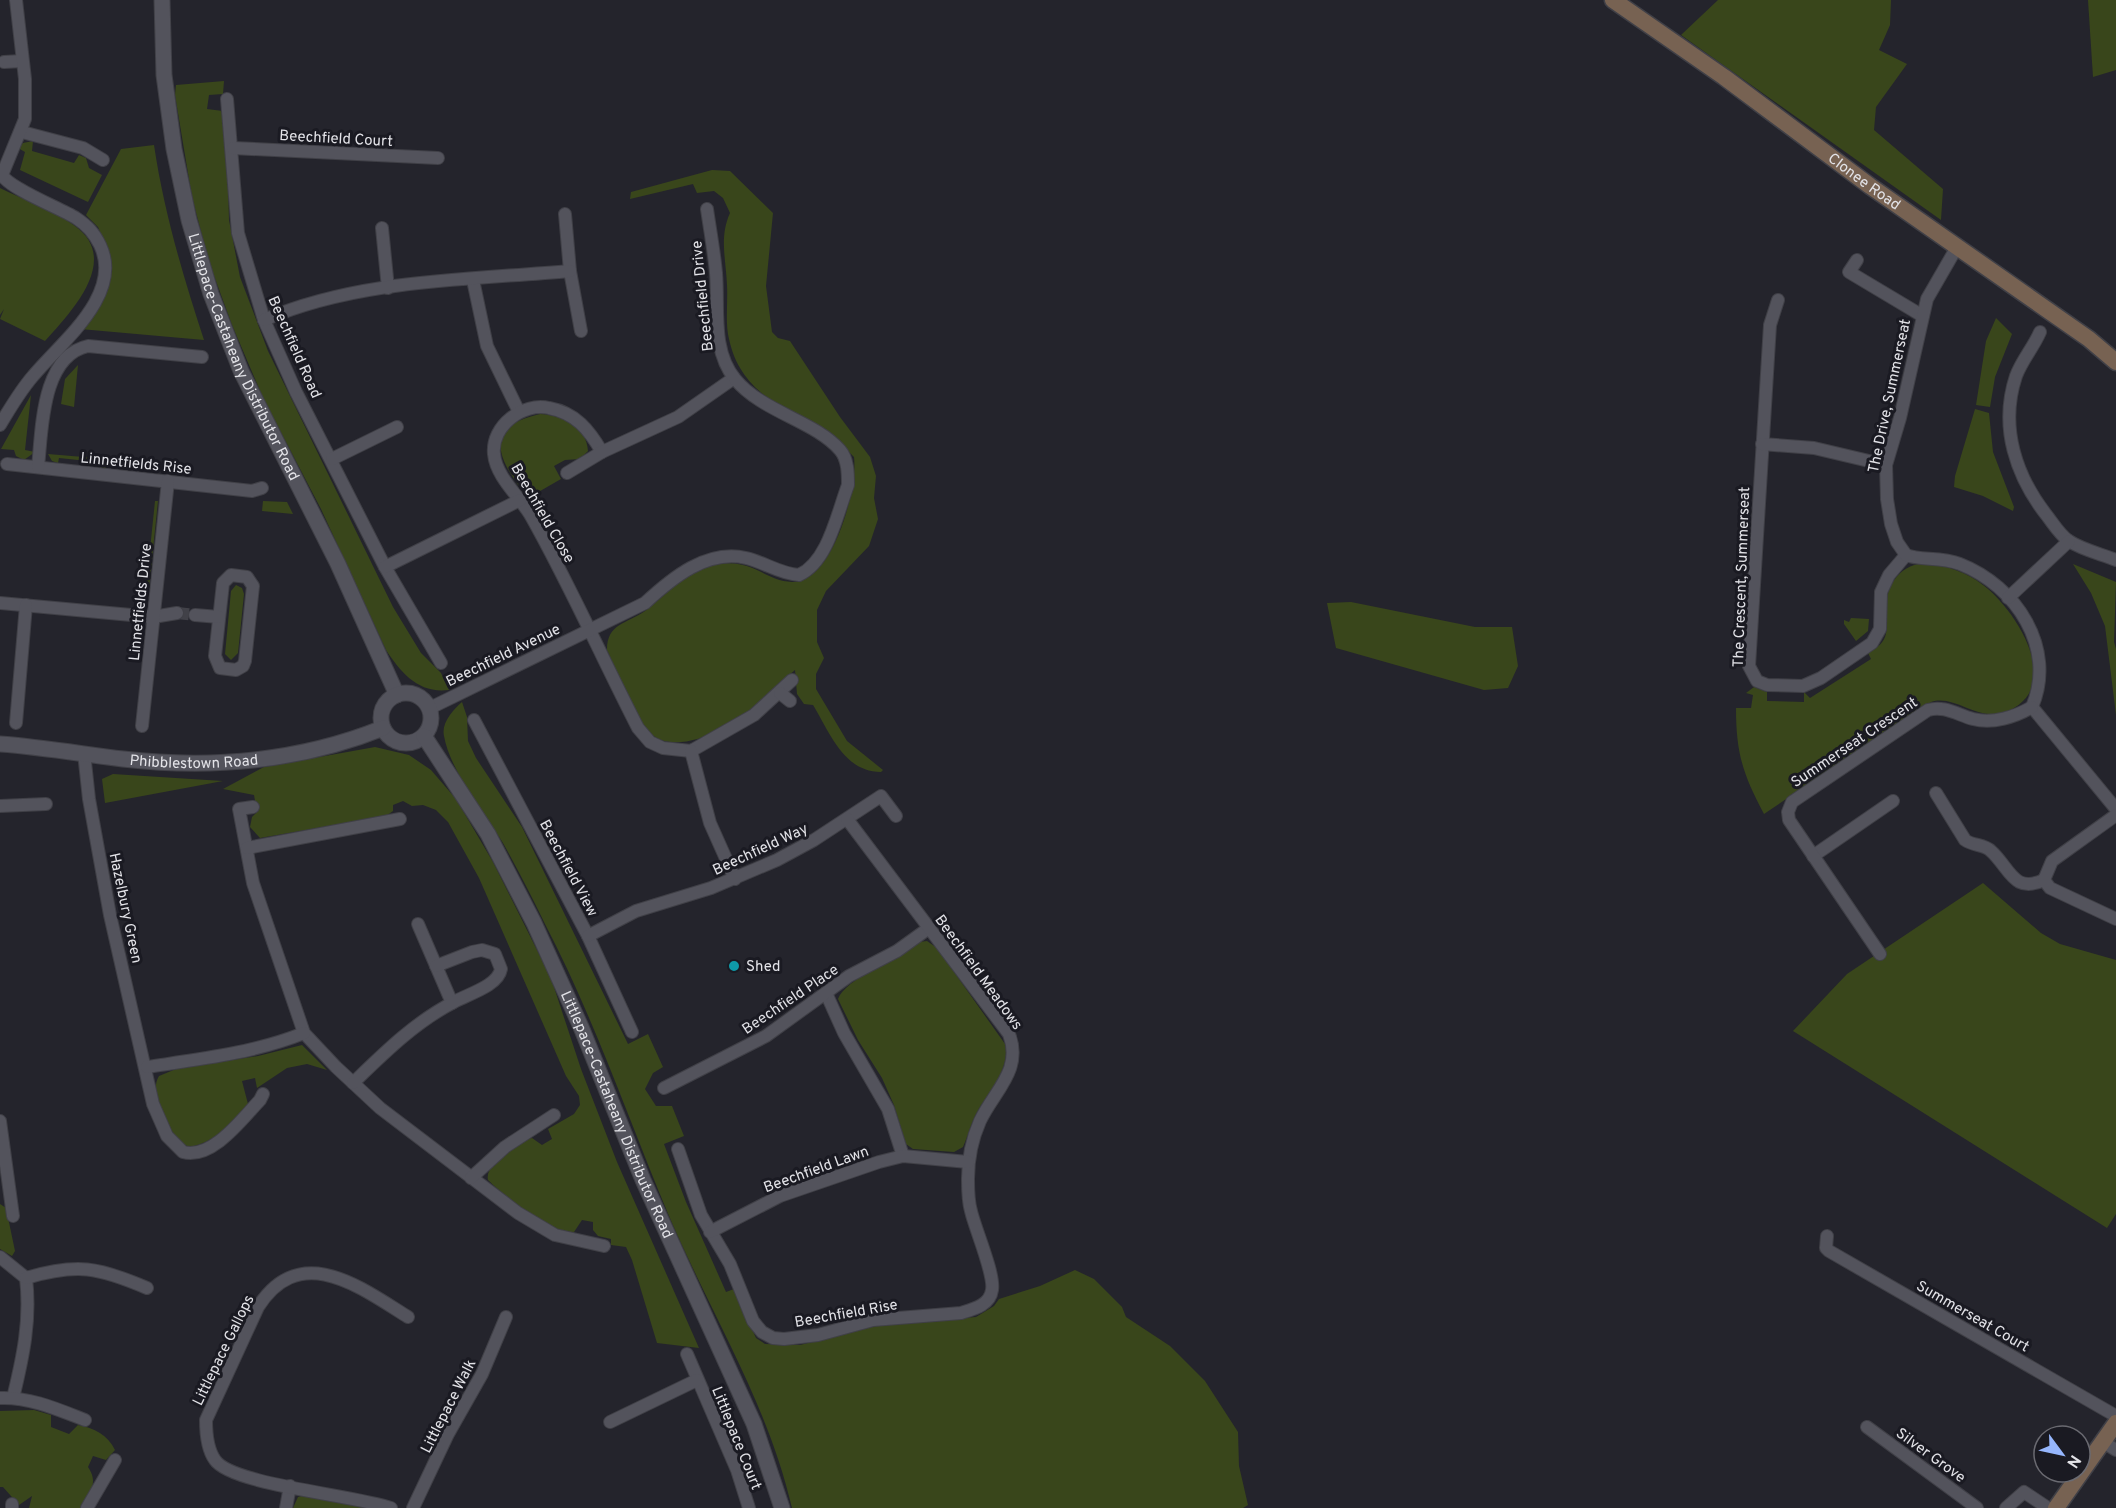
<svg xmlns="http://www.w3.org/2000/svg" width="2116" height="1508" font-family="Overpass,sans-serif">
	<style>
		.green { fill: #39461b }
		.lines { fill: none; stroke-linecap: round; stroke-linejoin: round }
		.minor-tunnel { stroke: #414148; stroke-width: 12; stroke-dasharray: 12 6; stroke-linecap: butt }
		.minor-casing { stroke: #404047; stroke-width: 14 }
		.tertiary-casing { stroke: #404047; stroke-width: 17 }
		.secondary-casing { stroke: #404047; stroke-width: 19 }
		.minor { stroke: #53535c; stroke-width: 12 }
		.tertiary { stroke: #53535c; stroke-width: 15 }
		.secondary { stroke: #776252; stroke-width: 16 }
		.culture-dot { fill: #0f9aa8; stroke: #1a1a22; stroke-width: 2 }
		.labels { text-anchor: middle; stroke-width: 6; stroke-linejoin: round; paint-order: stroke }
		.street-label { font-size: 15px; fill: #e3e3e8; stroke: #1a1a22 }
		.poi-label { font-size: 15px; fill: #e3e3e8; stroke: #1a1a22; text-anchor: start }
	</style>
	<rect width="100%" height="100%" fill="#24242c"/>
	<g class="green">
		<path d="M1718 0H1891L1890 25 1879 50 1907 64 1876 107 1874 130 1943 189 1941 220 1681 35Z"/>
		<path d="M2088 0H2116V70L2093 77Z"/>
		<path d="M224 81 223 94 209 95 207 109 223 111 227 147 229 220 240 277 268 351 393 607 421 653 441 673 449 690C419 694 401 673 386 650L321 509 264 400 232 325 209 262 192 197 175 95 176 85Z"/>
		<path d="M33 141 32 151 74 163 79 155 86 158 89 168 102 175 88 202 20 170 25 152 18 148 23 143Z"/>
		<path d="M154 145C164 212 183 276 204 340L80 329 89 319 108 251 98 227 86 215 121 149Z"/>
		<path d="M712 170 730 171 773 213 766 286 772 332 778 338 790 341 840 417 870 457 876 476 874 498 878 519 869 546 826 591 817 610V642L824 658 816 674V689L847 741 883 770 881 772C844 772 830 733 813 705L804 704 797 694 795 670C780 682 768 696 754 708 732 727 676 758 650 733 635 719 617 671 607 650 607 623 627 624 645 611 667 595 685 571 713 565 754 557 763 581 792 582 832 584 858 489 854 457 813 412 744 409 729 339 725 323 728 302 727 285 726 259 719 237 730 213L723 198 714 191 697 193 693 184 630 199 631 192Z"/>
		<path d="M0 188C24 200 54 210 75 226 122 260 70 313 45 341L0 319 4 309 0 315Z"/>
		<path d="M1996 318 2012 334 1995 377 1990 407 1976 405 1986 341Z"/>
		<path d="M78 365 74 407 61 404 65 379Z"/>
		<path d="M31 395 25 450 35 452 24 460 16 456 14 450 1 449Z"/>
		<path d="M1975 409 1989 413 1993 452 2014 507 2013 511 1983 496 1954 487 1955 476Z"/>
		<path d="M540 414C562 415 587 427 588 451L580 459 565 460 554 466 561 479 528 498C501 463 478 428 540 414Z"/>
		<path d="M48 454 107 459 106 468 97 467V462L59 458 58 463 52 461Z"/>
		<path d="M155 501H158L148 598H145Z"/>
		<path d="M263 501 287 502 293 514 262 511Z"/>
		<path d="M1928 563C1949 567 1967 572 1983 585 2013 607 2062 680 2014 708 1982 728 1957 693 1931 702L1764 814C1743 774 1736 754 1736 708H1751L1753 695 1746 693 1754 687 1767 692V701L1804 702V692L1810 698 1871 659 1868 653C1875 649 1882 645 1885 637 1888 629 1886 622 1886 614 1884 586 1900 563 1928 563Z"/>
		<path d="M2073 564 2116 582 2114 642 2116 649V715L2105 626 2091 593Z"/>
		<path d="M236 585 242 588 244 594 238 653 231 660 225 654 231 591Z"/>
		<path d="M1351 602 1475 627H1512L1518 666 1508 688 1484 690 1336 648 1327 603Z"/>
		<path d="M1851 618 1869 619 1868 631 1856 641 1844 624V620L1849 622Z"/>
		<path d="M462 702 467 717 468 741 476 758 522 827 628 1044 648 1034 663 1067 653 1073 645 1089 656 1106H672L684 1136 664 1144 686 1202 726 1292 734 1289 756 1338 765 1344 800 1345 880 1325 976 1317 994 1306 999 1299 1040 1286 1075 1270 1094 1279 1122 1307 1126 1317 1170 1346 1205 1381 1238 1432 1239 1466 1248 1505 1243 1508H792C768 1404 711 1314 669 1216 628 1118 594 1018 545 924 532 897 518 870 503 843 485 813 450 771 444 736 441 723 453 710 462 702Z"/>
		<path d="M375 747 409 755 431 770 456 799 493 862 551 978 581 1069 617 1162 699 1348 657 1343 632 1260 626 1247 611 1245V1239L598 1236 593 1230V1222L582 1220 574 1232C552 1235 503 1195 488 1180 484 1164 518 1140 532 1138L542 1145 552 1139 548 1129 574 1114 580 1105 579 1096 566 1076 479 878 448 822 436 810 423 805 412 806 403 801 393 805V811L386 816 260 838 250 827 252 817 257 812 254 795 223 789 264 767Z"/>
		<path d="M113 774 223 781 105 803 102 779Z"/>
		<path d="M1983 883 2041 933 2060 944 2116 960V1214L2107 1228 1793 1031 1847 974Z"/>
		<path d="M927 941 937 948 1005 1044C1011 1068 988 1093 977 1112 971 1123 968 1136 963 1147L954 1152 913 1149 906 1144 894 1105 882 1078 858 1040 838 999C844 980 900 956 919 942Z"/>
		<path d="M302 1045 327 1070 307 1064 287 1068 257 1088 255 1078 242 1081 248 1104C236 1123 211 1144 189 1147 171 1139 147 1094 159 1076L176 1069 258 1056Z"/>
		<path d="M0 1204 6 1208 15 1251 12 1256 0 1249Z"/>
		<path d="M34 1410 51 1415V1427L69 1434 78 1425C94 1428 108 1435 115 1450L106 1460 93 1456 88 1467C99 1483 90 1493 80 1508H29L32 1496 19 1505 3 1487H0V1411Z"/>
		<path d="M305 1495 369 1508H293L298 1497Z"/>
	</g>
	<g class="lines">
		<path class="minor-tunnel" d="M177 613 195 615"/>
		<defs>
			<g id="minor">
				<path d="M4 62 22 61"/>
				<path d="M227 99 238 233 264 320 296 392 385 567 441 663"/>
				<path d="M22 132 83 148 103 160"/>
				<path d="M233 148 438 158"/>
				<path d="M565 214 570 271 581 331"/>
				<path d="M382 228 388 288"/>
				<path d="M1857 260 1849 272 1921 315"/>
				<path d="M473 280 487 346 519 412"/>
				<path d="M1778 300 1770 325 1749 666 1757 681 1767 685 1803 686 1821 678 1872 643 1880 629 1881 592 1889 575 1906 555"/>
				<path d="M264 320C358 279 469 280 570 271"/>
				<path d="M2040 332C2033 348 2022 360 2016 376 1999 427 2016 477 2048 517 2054 525 2061 536 2069 541 2083 550 2101 554 2116 560"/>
				<path d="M0 425C10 408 20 391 33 376 61 342 124 295 100 245 94 233 88 226 76 218 60 208 10 189 2 175L25 119V79L16 0"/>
				<path d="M1762 444 1814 448 1886 465"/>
				<path d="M602 452C589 430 576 413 549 408 523 402 491 426 494 454 496 477 520 497 531 516 570 585 602 658 638 728L650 742 663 748 691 751 754 715 792 680"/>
				<path d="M332 459 397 427"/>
				<path d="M7 464 252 491 262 488"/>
				<path d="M38 467C42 431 41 356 88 346L202 357"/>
				<path d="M567 473 602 452 678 417 734 378"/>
				<path d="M1906 555C1921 561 1941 556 1960 564 2016 586 2057 648 2032 707L2116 809"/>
				<path d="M1906 555 1897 542 1891 524 1887 499 1886 465 1900 418 1927 299 1957 247"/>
				<path d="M385 567 520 500"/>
				<path d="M231 575 247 577 253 586 245 661 243 666 236 670 220 668 215 656 223 583Z"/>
				<path d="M2008 598 2069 541"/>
				<path d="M0 603 153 617 177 613"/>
				<path d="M195 615 219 617"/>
				<path d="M780 693 790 701"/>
				<path d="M430 708 645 603C672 578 707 549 746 558 764 562 780 574 799 575 828 562 837 514 848 485 848 474 848 459 840 450 815 421 762 412 735 379 711 350 719 307 716 273 714 251 710 230 707 209"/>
				<path d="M474 720 588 936 632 1032"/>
				<path d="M16 723 26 605"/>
				<path d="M142 726 168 481"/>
				<path d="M691 751 710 823 735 879"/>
				<path d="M84 753 89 799 110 915 153 1104 167 1136 183 1152C212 1160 242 1119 260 1100L263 1094"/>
				<path d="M1936 793 1965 840C1973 846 1984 844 1991 851 2010 868 2013 894 2044 880"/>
				<path d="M0 806 46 804"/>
				<path d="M253 807 239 809 253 883 304 1033 336 1067 380 1108 518 1213 555 1235 604 1246"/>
				<path d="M247 848 400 819"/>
				<path d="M1813 856 1893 801"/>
				<path d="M2116 919 2050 888 2044 880 2052 861 2116 815"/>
				<path d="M418 924 452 1003"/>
				<path d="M588 936 636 911 711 888 777 860 814 840 881 796 896 816"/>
				<path d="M1880 954 1789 820 1788 812 1792 802 1928 710C1944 705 1958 715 1973 719 1993 724 2015 717 2032 707"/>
				<path d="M826 993 844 1033 888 1109 903 1156"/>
				<path d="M147 1067C201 1059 254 1053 304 1033"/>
				<path d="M353 1083C384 1053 415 1022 454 1002 468 994 498 986 501 969L495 954 482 950 472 952 436 966"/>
				<path d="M664 1088 766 1036 849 976 897 951 929 928"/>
				<path d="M0 1121 13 1216"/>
				<path d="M678 1149 701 1215 730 1264 753 1321 762 1332 773 1338 784 1339 818 1335 873 1320 961 1313C974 1309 990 1305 992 1290 995 1274 975 1229 971 1211 968 1201 968 1189 968 1179 968 1159 972 1139 980 1121 994 1091 1023 1070 1009 1034L847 819"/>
				<path d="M471 1178 505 1147 554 1115"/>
				<path d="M710 1232 780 1196 879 1162 903 1156 968 1162"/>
				<path d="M1827 1236 1826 1248 1829 1251 2116 1416"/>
				<path d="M0 1257 26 1278C31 1320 23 1357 13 1398"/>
				<path d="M26 1278C77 1263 98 1267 147 1288"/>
				<path d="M687 1354 737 1470 749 1508"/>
				<path d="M0 1398C30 1397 57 1409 85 1420"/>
				<path d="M610 1422 697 1380"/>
				<path d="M1867 1427 1977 1508"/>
				<path d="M2103 1442 2116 1450"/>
				<path d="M12 1508V1504"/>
				<path d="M87 1508 115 1460"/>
				<path d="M286 1508 290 1486"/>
				<path d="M391 1508C355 1495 232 1485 215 1460 207 1449 206 1433 206 1420L258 1307C300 1241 360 1287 408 1317"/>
				<path d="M413 1508 448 1434 482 1374 506 1317"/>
				<path d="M2006 1508 2024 1492 2048 1508"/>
			</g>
			<g id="tertiary">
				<path id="s1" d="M162 0 164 75 174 149 189 220 211 294 241 371 338 564 397 695"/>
				<circle cx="406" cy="718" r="25"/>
				<path id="s2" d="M424 736 488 834 534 923 581 1027 643 1180 754 1424 782 1508"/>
				<path id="s3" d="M0 744C41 747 82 754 123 759 211 769 301 761 383 728"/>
			</g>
			<g id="secondary">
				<path id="s4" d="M1613 0 1724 77 1870 186 2089 339 2116 362"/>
				<path d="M2056 1508 2116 1423"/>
			</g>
		</defs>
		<use href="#minor" class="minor-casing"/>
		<use href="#tertiary" class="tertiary-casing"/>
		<use href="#secondary" class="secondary-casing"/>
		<use href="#minor" class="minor"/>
		<use href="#tertiary" class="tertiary"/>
		<use href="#secondary" class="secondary"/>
	</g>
	<circle class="culture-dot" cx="734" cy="966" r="6"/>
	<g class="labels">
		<g class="street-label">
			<text transform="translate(336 138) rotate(3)" y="5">Beechfield Court</text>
			<text dy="5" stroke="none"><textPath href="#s4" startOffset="310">Clonee Road</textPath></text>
			<text transform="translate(702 296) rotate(-96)" y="5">Beechfield Drive</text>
			<text transform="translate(295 347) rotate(66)" y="5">Beechfield Road</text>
			<text dy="5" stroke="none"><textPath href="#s1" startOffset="370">Littlepace-Castaheany Distributor Road</textPath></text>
			<text transform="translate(1889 396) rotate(-78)" y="5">The Drive, Summerseat</text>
			<text transform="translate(136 463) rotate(6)" y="5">Linnetfields Rise</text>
			<text transform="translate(543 513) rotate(60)" y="5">Beechfield Close</text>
			<text transform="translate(1741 577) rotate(-88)" y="5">The Crescent, Summerseat</text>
			<text transform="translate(140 602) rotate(-84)" y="5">Linnetfields Drive</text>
			<text transform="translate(503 655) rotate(-26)" y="5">Beechfield Avenue</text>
			<text transform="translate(1854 742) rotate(-34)" y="5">Summerseat Crescent</text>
			<text dy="5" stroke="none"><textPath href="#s3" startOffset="195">Phibblestown Road</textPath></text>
			<text transform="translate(760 849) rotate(-25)" y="5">Beechfield Way</text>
			<text transform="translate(569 868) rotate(62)" y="5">Beechfield View</text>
			<text transform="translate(126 908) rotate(78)" y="5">Hazelbury Green</text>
			<text transform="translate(979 972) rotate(54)" y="5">Beechfield Meadows</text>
			<text transform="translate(790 999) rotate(-34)" y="5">Beechfield Place</text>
			<text dy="5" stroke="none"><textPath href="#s2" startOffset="426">Littlepace-Castaheany Distributor Road</textPath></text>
			<text transform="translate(816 1169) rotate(-20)" y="5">Beechfield Lawn</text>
			<text transform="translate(846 1313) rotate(-10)" y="5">Beechfield Rise</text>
			<text transform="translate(1973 1316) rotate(30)" y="5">Summerseat Court</text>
			<text transform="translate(223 1350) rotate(-64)" y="5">Littlepace Gallops</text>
			<text transform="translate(448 1406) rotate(-63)" y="5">Littlepace Walk</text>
			<text transform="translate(737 1438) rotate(68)" y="5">Littlepace Court</text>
			<text transform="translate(1931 1455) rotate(36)" y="5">Silver Grove</text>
		</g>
		<g class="poi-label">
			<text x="746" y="971">Shed</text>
		</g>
	</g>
	<g transform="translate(2062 1454) rotate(123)"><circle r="28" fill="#1a1a22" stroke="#6a6a71" stroke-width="1.5"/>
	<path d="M0-4.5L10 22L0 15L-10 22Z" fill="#96b6fd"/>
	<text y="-9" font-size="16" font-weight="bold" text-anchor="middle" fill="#e3e3e8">N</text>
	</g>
</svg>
